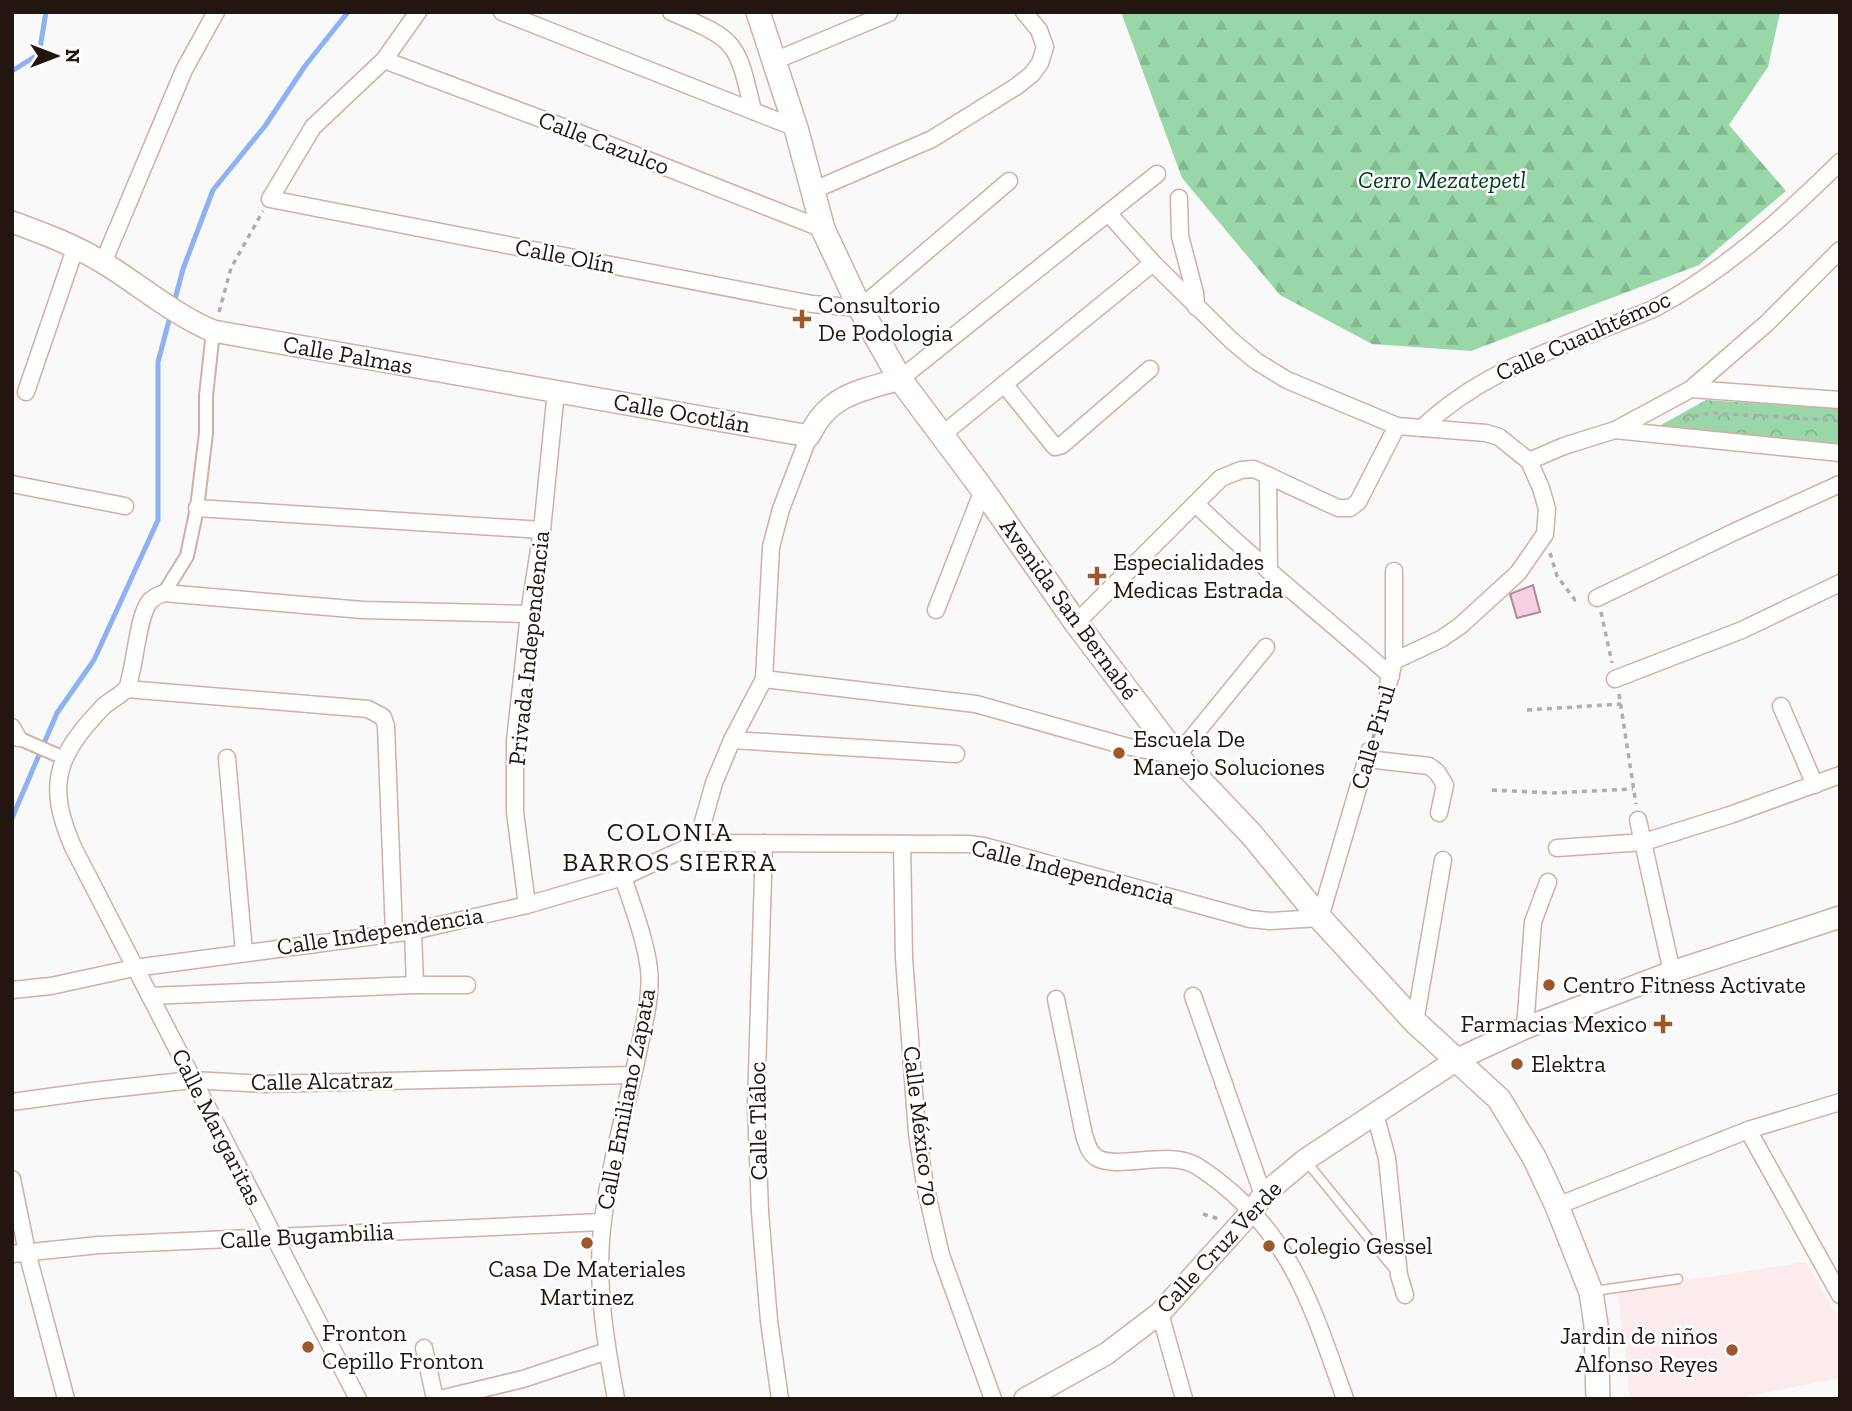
<svg xmlns="http://www.w3.org/2000/svg" width="1852" height="1411" font-family="'Zilla Slab',serif">
	<style>
		.education { fill: #fcebec }
		.forest { fill: url(#forest-firs) }
		.park { fill: url(#park-crowns) }
		.lines { fill: none; stroke-linecap: round; stroke-linejoin: round }
		.stream { stroke: #8db1f3; stroke-width: 5 }
		.building { fill: #f4d0e1; stroke: #ad8b9c; stroke-width: 2 }
		.service-casing { stroke: #d3afa1; stroke-width: 11 }
		.pedestrian-casing { stroke: #d3afa1; stroke-width: 16 }
		.minor-casing { stroke: #d3afa1; stroke-width: 19 }
		.tertiary-casing { stroke: #d3afa1; stroke-width: 24 }
		.secondary-casing { stroke: #d3afa1; stroke-width: 26 }
		.path { stroke: #b2adac; stroke-width: 3.5; stroke-dasharray: 5 5; stroke-linecap: butt }
		.service { stroke: #fff; stroke-width: 8 }
		.pedestrian { stroke: #fff; stroke-width: 12 }
		.minor { stroke: #fff; stroke-width: 16 }
		.tertiary { stroke: #fff; stroke-width: 21 }
		.secondary { stroke: #fff; stroke-width: 23 }
		.poi-dot { fill: #9d572d; stroke: #fff; stroke-width: 2.5 }
		.labels { text-anchor: middle; stroke-width: 5; stroke-linejoin: round; paint-order: stroke }
		.street-label { font-size: 24px; fill: #231611; stroke: #fff }
		.park-label { font-size: 24px; font-style: italic; fill: #023b1a; stroke: #fff }
		.poi-label { font-size: 24px; fill: #231611; stroke: #fff; text-anchor: start }
		.neighbourhood-label { font-size: 26px; letter-spacing: 2px; fill: #231611; stroke: #fff }
	</style>
	<defs>
		<pattern id="forest-firs" width="22" height="20" patternUnits="userSpaceOnUse" patternTransform="scale(1.75)"><rect width="22" height="20" fill="#9ad7a8"/><path d="M5 1l3.5 6h-7zM16 11l3.5 6h-7z" fill="#84b890"/></pattern>
		<pattern id="park-crowns" width="20" height="18" patternUnits="userSpaceOnUse" patternTransform="scale(1.75)"><rect width="20" height="18" fill="#9ad7a8"/><path d="M2 6a3 3 0 1 1 6 0M12 15a3 3 0 1 1 6 0" fill="none" stroke="#84b890"/></pattern>
	</defs>
	<rect width="100%" height="100%" fill="#f9f9f9"/>
	<path class="education" d="M1806 1262 1840 1321V1378L1733 1399H1630L1618 1291Z"/>
	<path class="forest" d="M1121 12H1780L1768 67 1729 125 1786 191 1699 265 1471 351 1372 344 1280 295 1182 178Z"/>
	<path class="park" d="M1706 400 1840 408V447L1643 435Z"/>
	<g class="lines">
		<g class="stream">
			<path d="M12 71 39 54 46 12"/>
			<path d="M174 303 183 269 213 190 265 126 305 66 348 12"/>
			<path d="M12 818 57 713 94 660 158 520V362L171 313"/>
		</g>
	</g>
	<path class="building" d="M1533 585 1540 612 1517 618 1510 594Z"/>
	<g class="lines">
		<defs>
			<g id="service">
				<path d="M1306 1161 1397 1273"/>
				<path d="M1594 1291 1678 1279"/>
			</g>
			<g id="pedestrian">
				<path d="M164 593 187 556 197 508 206 433V396L213 331"/>
				<path d="M18 738 64 758"/>
			</g>
			<g id="minor">
				<path d="M418 12 384 60 313 127 270 199 812 304 860 308 1009 181"/>
				<path d="M502 12 796 128"/>
				<path d="M671 12C737 40 737 41 753 111"/>
				<path d="M384 60 579 133 823 229"/>
				<path d="M774 61 889 13"/>
				<path d="M814 190 932 139 1017 86 1032 74 1040 63 1045 47 1039 30 1024 12"/>
				<path d="M1179 198 1180 236 1195 293 1196 307"/>
				<path d="M1108 213 1157 174"/>
				<path d="M103 263 184 70 216 12"/>
				<path d="M900 379 1108 213 1153 263"/>
				<path d="M1004 384 1055 447 1062 445 1150 369"/>
				<path d="M1691 389 1840 400"/>
				<path d="M26 392 76 246"/>
				<path d="M1422 428C1477 376 1539 355 1608 327 1624 320 1641 315 1657 307 1726 270 1785 216 1840 162"/>
				<path d="M1615 430 1840 453"/>
				<path d="M943 434 1153 263 1232 341 1256 361 1287 380 1397 426 1486 433 1499 437 1529 461 1564 446 1615 430 1691 389 1767 323 1840 250"/>
				<path d="M1268 475 1269 571"/>
				<path d="M12 484 125 506"/>
				<path d="M1196 504C1258 565 1327 618 1391 676"/>
				<path d="M197 508 542 530"/>
				<path d="M1394 571V661"/>
				<path d="M1597 598 1734 532 1840 484"/>
				<path d="M936 610 983 490"/>
				<path d="M1076 623 1221 478 1241 470 1254 469 1338 508H1350L1358 502 1397 426"/>
				<path d="M764 679 976 704 1125 746 1177 756 1266 647"/>
				<path d="M1615 679 1742 630 1840 583"/>
				<path d="M126 689 368 709 383 717 386 726 394 933"/>
				<path d="M1387 689 1394 661 1441 639 1460 626 1518 573 1545 534 1547 509 1541 488 1529 461"/>
				<path d="M1781 706 1815 785"/>
				<path d="M12 727 18 738"/>
				<path d="M732 740 956 754"/>
				<path d="M227 758 244 952"/>
				<path d="M1367 759 1429 766 1437 772 1445 785 1439 813"/>
				<path d="M1638 820 1672 972"/>
				<path d="M697 843 968 844 984 846 1250 919 1270 921 1320 918 1369 751"/>
				<path d="M764 843 756 1105 760 1212 769 1321 780 1399"/>
				<path d="M902 844 904 958 917 1133 925 1185 941 1255 993 1399"/>
				<path d="M1557 848 1644 842 1730 815 1840 775"/>
				<path d="M527 905 515 812V741L529 614 542 530 556 391"/>
				<path d="M413 931 415 985"/>
				<path d="M12 990 51 986 134 968 413 931 527 905 623 877 697 843 714 783 732 740 764 679 771 547 781 509 809 436"/>
				<path d="M150 996 415 985H467"/>
				<path d="M1193 996 1263 1195"/>
				<path d="M1056 999 1084 1135C1087 1144 1089 1153 1097 1158 1120 1170 1170 1149 1197 1166 1288 1225 1311 1302 1345 1399"/>
				<path d="M1415 1022 1443 860"/>
				<path d="M1525 1028 1533 922 1548 882"/>
				<path d="M12 1102 92 1091 192 1080 265 1084 633 1075"/>
				<path d="M1375 1114 1387 1158 1399 1275 1405 1295"/>
				<path d="M1748 1130 1840 1295"/>
				<path d="M12 1179 27 1252 66 1399"/>
				<path d="M1557 1206 1748 1130 1840 1102"/>
				<path d="M12 1254 99 1245 602 1222"/>
				<path d="M1160 1313 1184 1399"/>
				<path d="M424 1348 435 1399"/>
				<path d="M358 1399 73 847C46 785 56 756 102 708 108 701 121 696 127 688 129 685 130 677 131 673 136 654 139 614 150 601 154 597 159 595 164 593L363 610 529 614"/>
				<path d="M440 1399 523 1379 607 1351"/>
				<path d="M616 1399C605 1339 595 1281 603 1220 610 1163 626 1109 638 1053 643 1027 652 997 649 969 645 938 633 908 623 877"/>
			</g>
			<g id="tertiary">
				<path d="M12 222C45 234 77 246 107 265 142 287 175 315 213 331L809 436C829 394 860 391 900 379"/>
				<path d="M1025 1399 1106 1354 1160 1313 1253 1210 1263 1195 1305 1160 1458 1059 1525 1028 1672 972 1840 917"/>
			</g>
			<path id="secondary" d="M758 12 796 128 823 229 860 308 900 379 983 490 1076 623 1177 756 1252 835 1320 918 1415 1022 1499 1099 1534 1157 1557 1206 1591 1292 1596 1325 1598 1399"/>
		</defs>
		<use href="#service" class="service-casing"/>
		<use href="#pedestrian" class="pedestrian-casing"/>
		<use href="#minor" class="minor-casing"/>
		<use href="#tertiary" class="tertiary-casing"/>
		<use href="#secondary" class="secondary-casing"/>
		<g class="path">
			<path d="M219 312 231 268 263 211"/>
			<path d="M1685 421 1693 416 1713 413 1840 421"/>
			<path d="M1550 553 1557 576 1575 600 1580 599"/>
			<path d="M1601 612 1612 663"/>
			<path d="M1619 694 1636 804"/>
			<path d="M1527 710 1621 704"/>
			<path d="M1373 738 1382 705"/>
			<path d="M1492 790 1552 793 1633 789"/>
			<path d="M1203 1214 1219 1219"/>
		</g>
		<use href="#service" class="service"/>
		<use href="#pedestrian" class="pedestrian"/>
		<use href="#minor" class="minor"/>
		<use href="#tertiary" class="tertiary"/>
		<use href="#secondary" class="secondary"/>
	</g>
	<g class="poi-dot">
		<path d="M798.5 308.5h7v7h7v7h-7v7h-7v-7h-7v-7h7z"/>
		<path d="M1093.5 565.5h7v7h7v7h-7v7h-7v-7h-7v-7h7z"/>
		<circle cx="1119" cy="753" r="7"/>
		<circle cx="1549" cy="985" r="7"/>
		<path d="M1659.5 1013.5h7v7h7v7h-7v7h-7v-7h-7v-7h7z"/>
		<circle cx="1517" cy="1064" r="7"/>
		<circle cx="587" cy="1243" r="7"/>
		<circle cx="1269" cy="1246" r="7"/>
		<circle cx="308" cy="1347" r="7"/>
		<circle cx="1732" cy="1350" r="7"/>
	</g>
	<g class="labels">
		<g class="street-label">
			<text transform="translate(604 143) rotate(21)" y="8">Calle Cazulco</text>
			<text transform="translate(565 256) rotate(11)" y="8">Calle Olín</text>
			<text transform="translate(1583 336) rotate(-24)" y="8">Calle Cuauhtémoc</text>
			<text transform="translate(348 355) rotate(10)" y="8">Calle Palmas</text>
			<text transform="translate(682 413) rotate(10)" y="8">Calle Ocotlán</text>
			<text transform="translate(1069 609) rotate(54)" y="8">Avenida San Bernabé</text>
			<text transform="translate(529 648) rotate(-84)" y="8">Privada Independencia</text>
			<text transform="translate(1373 737) rotate(-74)" y="8">Calle Pirul</text>
			<text transform="translate(1073 872) rotate(14)" y="8">Calle Independencia</text>
			<text transform="translate(380 931) rotate(-9)" y="8">Calle Independencia</text>
			<text transform="translate(322 1081) rotate(-1)" y="8">Calle Alcatraz</text>
			<text transform="translate(626 1099) rotate(-79)" y="8">Calle Emiliano Zapata</text>
			<text transform="translate(758 1121) rotate(-91)" y="8">Calle Tláloc</text>
			<text transform="translate(921 1126) rotate(83)" y="8">Calle México 70</text>
			<text transform="translate(217 1127) rotate(63)" y="8">Calle Margaritas</text>
			<text transform="translate(307 1236) rotate(-3)" y="8">Calle Bugambilia</text>
			<text transform="translate(1219 1247) rotate(-47)" y="8">Calle Cruz Verde</text>
		</g>
		<g class="park-label">
			<text x="1442" y="188">Cerro Mezatepetl</text>
		</g>
		<g class="poi-label">
			<text x="818" y="313">Consultorio<tspan x="818" dy="28">De Podologia</tspan></text>
			<text x="1113" y="570">Especialidades<tspan x="1113" dy="28">Medicas Estrada</tspan></text>
			<text x="1133" y="747">Escuela De<tspan x="1133" dy="28">Manejo Soluciones</tspan></text>
			<text x="1563" y="993">Centro Fitness Activate</text>
			<text x="1647" y="1032" text-anchor="end">Farmacias Mexico</text>
			<text x="1531" y="1072">Elektra</text>
			<text x="1283" y="1254">Colegio Gessel</text>
			<text x="587" y="1277" text-anchor="middle">Casa De Materiales<tspan x="587" dy="28">Martinez</tspan></text>
			<text x="322" y="1341">Fronton<tspan x="322" dy="28">Cepillo Fronton</tspan></text>
			<text x="1718" y="1344" text-anchor="end">Jardin de niños<tspan x="1718" dy="28">Alfonso Reyes</tspan></text>
		</g>
		<g class="neighbourhood-label">
			<text x="670" y="841">COLONIA<tspan x="670" dy="30">BARROS SIERRA</tspan></text>
		</g>
	</g>
	<rect width="1852" height="1411" fill="none" stroke="#231611" stroke-width="28"/>
	<g transform="translate(56 56) rotate(90)" stroke="#ffffff" stroke-width="5" paint-order="stroke">
	<path d="M0-5L12 26L0 18L-12 26Z" fill="#231611"/>
	<text y="-10" font-size="19" font-weight="bold" text-anchor="middle" fill="#231611">N</text>
	</g>
</svg>
